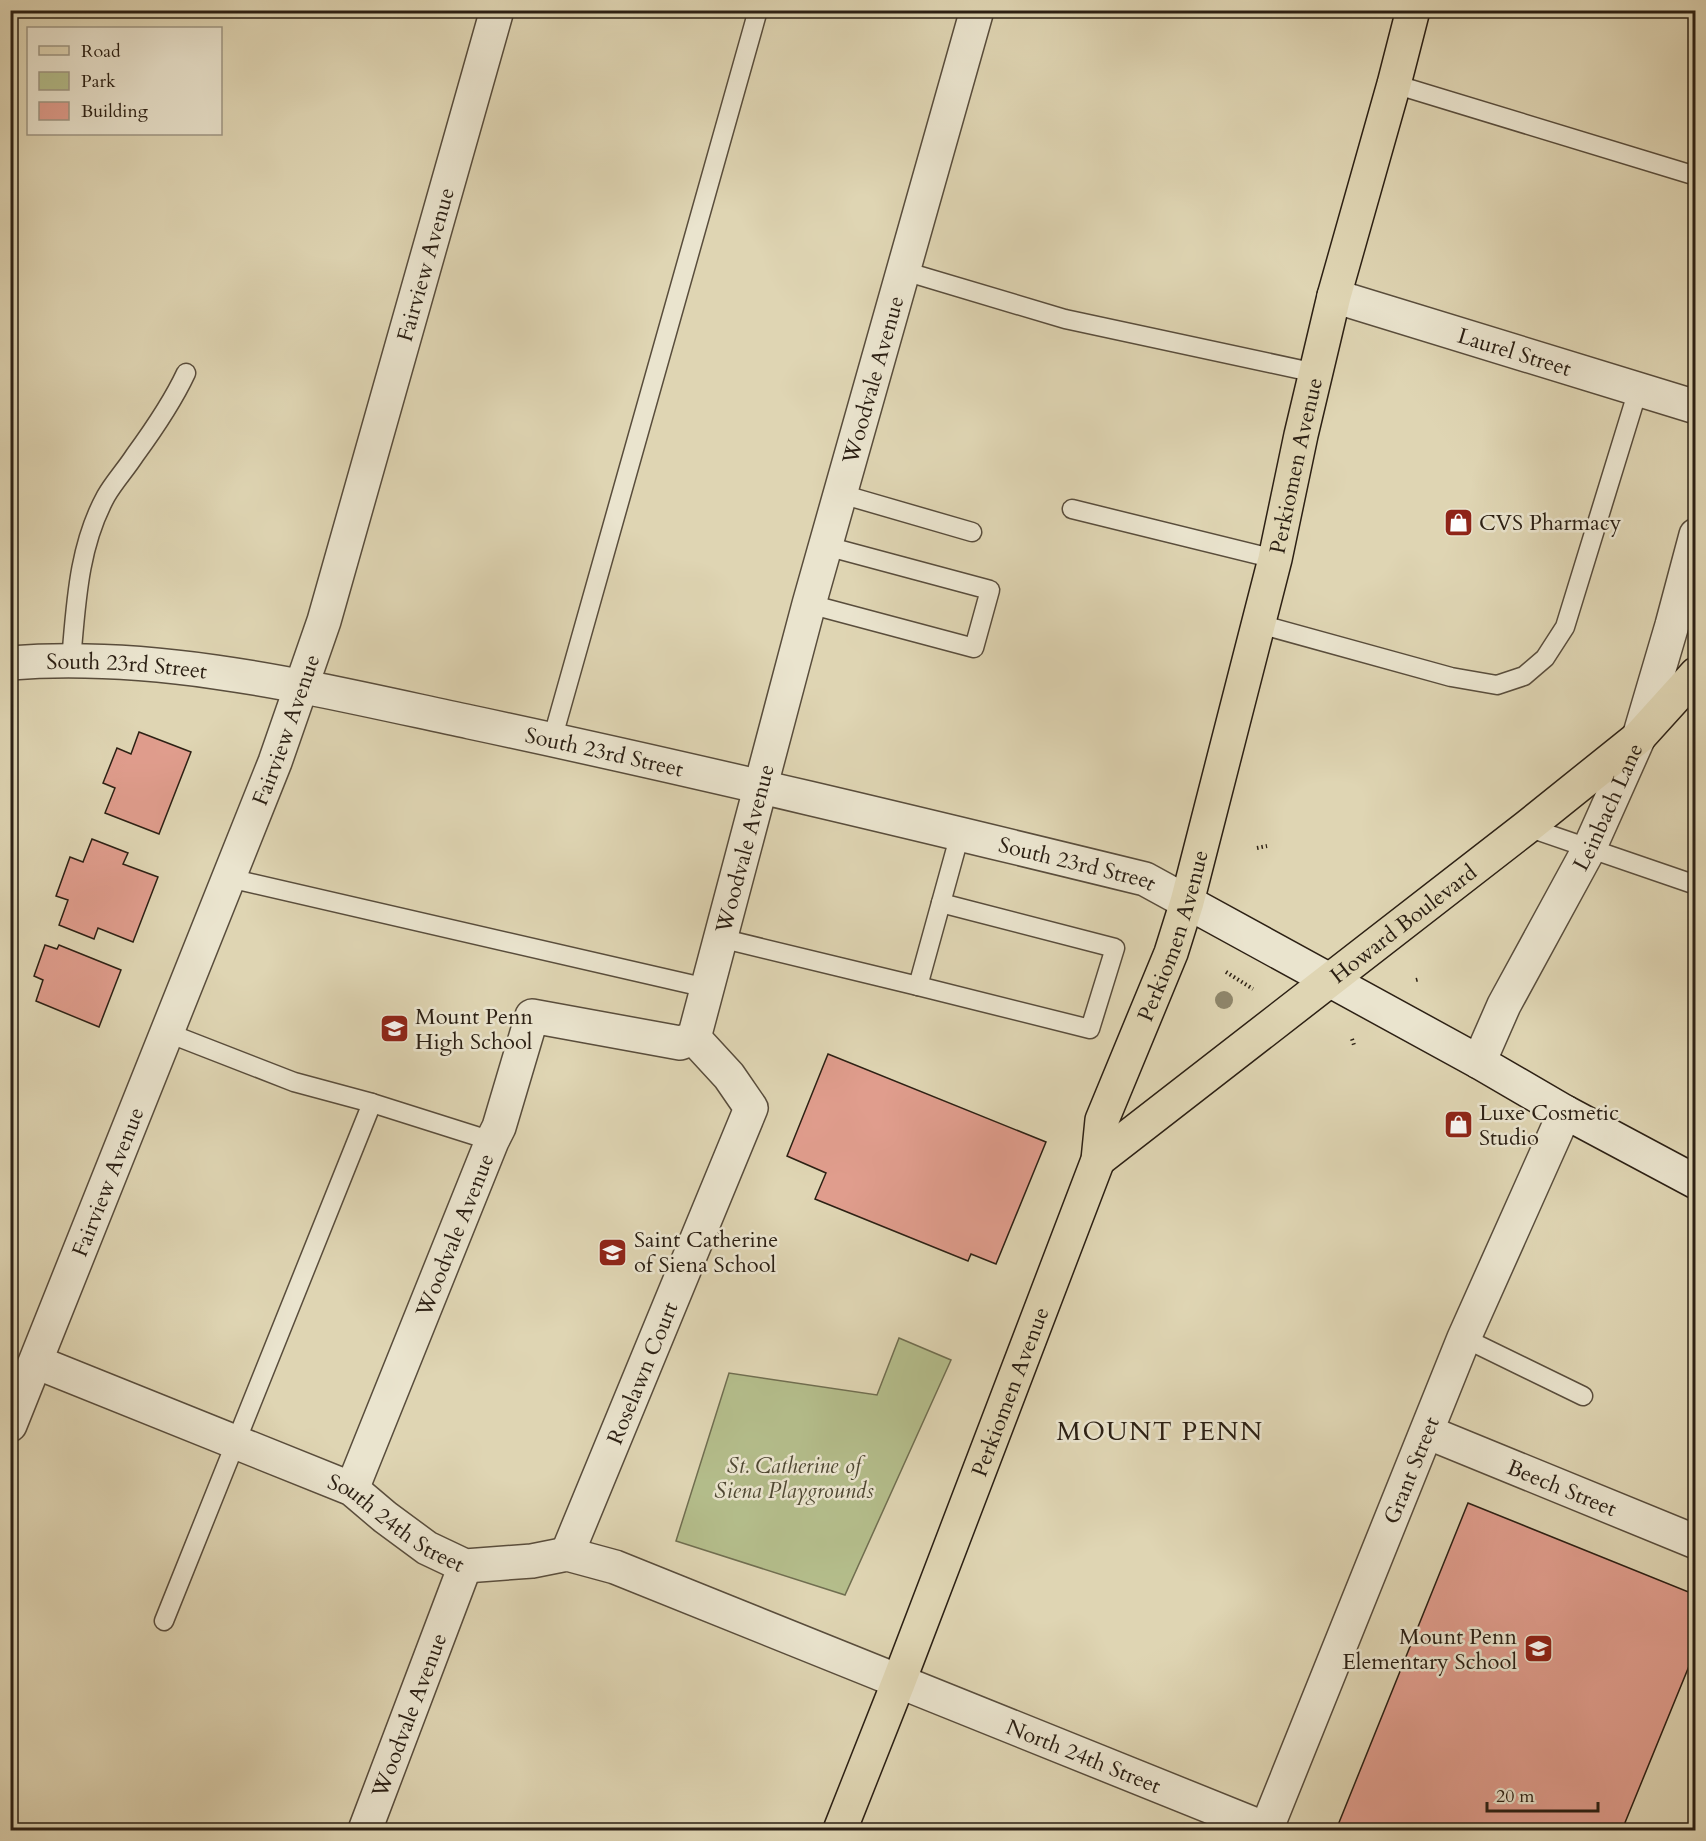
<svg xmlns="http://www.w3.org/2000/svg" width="1706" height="1841" font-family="Cardo,serif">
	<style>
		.green { fill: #b4bd8b; stroke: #706e50; stroke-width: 1.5 }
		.building { fill: #e09d8d; stroke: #2c2014; stroke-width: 1.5 }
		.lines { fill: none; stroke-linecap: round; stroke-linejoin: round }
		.service-casing { stroke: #594d3c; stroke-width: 21 }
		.minor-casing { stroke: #594d3c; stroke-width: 36 }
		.secondary-casing { stroke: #2c2014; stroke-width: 36 }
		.primary-casing { stroke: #2c2014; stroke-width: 36 }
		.path { stroke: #2c2014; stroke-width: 4; stroke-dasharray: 1.5 3; stroke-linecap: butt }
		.service { stroke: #eae4ce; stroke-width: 18 }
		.minor { stroke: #eae4ce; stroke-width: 33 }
		.secondary { stroke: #eae4ce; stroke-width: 33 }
		.primary { stroke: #dfd5b3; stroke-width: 33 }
		.tree { fill: #8f876c }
		.labels { text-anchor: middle; stroke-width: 5; stroke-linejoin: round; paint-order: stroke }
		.street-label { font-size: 22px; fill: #2c2014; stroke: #eae4ce }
		.poi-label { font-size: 22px; fill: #2c2014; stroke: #eae4ce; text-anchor: start }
		.park-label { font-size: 22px; font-style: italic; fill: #4e4732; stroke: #eae4ce }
		.quarter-label { font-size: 26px; letter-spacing: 1.5px; fill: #2c2014; stroke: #eae4ce }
	</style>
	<rect width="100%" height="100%" fill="#dfd5b3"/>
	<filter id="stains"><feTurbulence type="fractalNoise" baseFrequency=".00333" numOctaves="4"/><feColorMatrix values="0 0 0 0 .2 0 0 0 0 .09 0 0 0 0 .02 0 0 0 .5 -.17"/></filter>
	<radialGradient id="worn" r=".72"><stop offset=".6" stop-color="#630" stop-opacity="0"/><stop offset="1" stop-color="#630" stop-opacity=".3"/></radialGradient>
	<path class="green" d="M899 1338 951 1360 845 1595 676 1541 729 1373 877 1395Z"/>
	<g class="building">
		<path d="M139 732 191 752 159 834 105 813 115 788 103 783 117 748 131 754Z"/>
		<path d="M92 839 128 853 123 864 158 877 133 942 98 928 94 939 59 925 68 900 56 896 70 857 83 862Z"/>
		<path d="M45 945 57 949 59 945 121 970 99 1027 36 1001 43 980 34 976Z"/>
		<path d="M828 1054 1046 1142 996 1264 971 1254 968 1261 815 1199 826 1173 787 1156Z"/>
		<path d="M1468 1503 1696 1595V1649L1622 1830H1336Z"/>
	</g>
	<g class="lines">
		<defs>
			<g id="service">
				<path d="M1394 84 1696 176"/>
				<path d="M904 271 1065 319 1316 373"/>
				<path d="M841 494 972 532"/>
				<path d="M1072 509 1275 559"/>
				<path d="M809 604 974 648 990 590 826 546"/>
				<path d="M1259 624 1451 677 1497 685 1524 676 1545 658 1565 627 1638 390"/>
				<path d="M71 661C76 605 78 547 106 496 114 482 126 469 135 455 154 429 172 403 186 373"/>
				<path d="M552 740 758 10"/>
				<path d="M1527 827 1696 885"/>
				<path d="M229 878 707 988"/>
				<path d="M720 938 918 986 960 834"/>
				<path d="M918 986 1090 1029 1115 948 941 903"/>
				<path d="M168 1033 294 1082 372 1103 492 1141"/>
				<path d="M1464 1338 1583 1396"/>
				<path d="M164 1621 372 1103"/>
			</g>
			<g id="minor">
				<path id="s1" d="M1334 296 1696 407"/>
				<path id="s2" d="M10 663C166 651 319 690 470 722 696 770 920 824 1145 879L1187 902"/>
				<path id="s3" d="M1479 1062 1504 1005 1589 849 1639 737 1672 625 1696 535"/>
				<path id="s4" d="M36 1362 352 1489 385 1517 427 1548 465 1566 532 1561 567 1554 615 1567 1266 1829"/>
				<path id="s5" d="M10 1425 275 762 324 621 497 10"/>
				<path id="s6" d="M1427 1432 1696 1542"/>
				<path id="s7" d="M352 1489 492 1141 499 1127 532 1016 680 1043 694 1038 809 604 977 10"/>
				<path id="s8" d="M567 1554 751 1108 729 1076 694 1038"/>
				<path id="s9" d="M365 1830 465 1566"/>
				<path id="s10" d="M1266 1830 1464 1338 1565 1112"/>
			</g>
			<path id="secondary" d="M1187 902 1479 1062 1565 1112 1696 1182"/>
			<g id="primary">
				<path id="s11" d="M1098 1160 1527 827 1639 737 1696 674"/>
				<path id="s12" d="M840 1830 899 1681 1098 1160 1102 1120 1171 953 1187 902 1275 559 1301 435 1334 296 1394 84 1413 10"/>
			</g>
		</defs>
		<use href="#service" class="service-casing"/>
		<use href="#minor" class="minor-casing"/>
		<use href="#secondary" class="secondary-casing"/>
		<use href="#primary" class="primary-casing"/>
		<g class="path">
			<path d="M1257 848 1267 846"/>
			<path d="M1226 972 1253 989"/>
			<path d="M1416 980 1420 979"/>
			<path d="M1352 1039 1354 1045"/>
		</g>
		<use href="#service" class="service"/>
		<use href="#minor" class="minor"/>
		<use href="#secondary" class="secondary"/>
		<use href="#primary" class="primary"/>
	</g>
	<circle class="tree" cx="1224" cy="1000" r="9"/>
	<defs>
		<symbol id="shop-square" viewBox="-11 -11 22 22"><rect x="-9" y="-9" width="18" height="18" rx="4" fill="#8f2418" stroke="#eae4ce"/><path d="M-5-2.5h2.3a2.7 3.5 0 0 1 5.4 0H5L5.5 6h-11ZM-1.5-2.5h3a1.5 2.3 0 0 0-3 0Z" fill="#fff"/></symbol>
		<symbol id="school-square" viewBox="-11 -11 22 22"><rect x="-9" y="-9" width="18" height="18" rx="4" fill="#8f2418" stroke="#eae4ce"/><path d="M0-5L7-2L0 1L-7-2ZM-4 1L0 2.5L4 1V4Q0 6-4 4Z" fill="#fff"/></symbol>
	</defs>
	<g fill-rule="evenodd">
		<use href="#shop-square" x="1442" y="506" width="33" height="33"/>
		<use href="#school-square" x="378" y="1012" width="33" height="33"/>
		<use href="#shop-square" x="1442" y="1108" width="33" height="33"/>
		<use href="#school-square" x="596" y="1236" width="33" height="33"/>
		<use href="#school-square" x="1522" y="1632" width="33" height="33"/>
	</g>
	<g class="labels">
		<g class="street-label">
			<text dy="8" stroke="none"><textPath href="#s5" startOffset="1234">Fairview Avenue</textPath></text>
			<text dy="8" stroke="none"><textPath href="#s1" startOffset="189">Laurel Street</textPath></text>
			<text dy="8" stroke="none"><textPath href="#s7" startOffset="1354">Woodvale Avenue</textPath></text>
			<text dy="8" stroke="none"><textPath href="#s12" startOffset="1442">Perkiomen Avenue</textPath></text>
			<text dy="8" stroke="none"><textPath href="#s2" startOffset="117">South 23rd Street</textPath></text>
			<text dy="8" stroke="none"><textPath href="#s5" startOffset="748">Fairview Avenue</textPath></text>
			<text dy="8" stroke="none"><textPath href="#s2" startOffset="603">South 23rd Street</textPath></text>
			<text dy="8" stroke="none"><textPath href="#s3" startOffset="286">Leinbach Lane</textPath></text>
			<text dy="8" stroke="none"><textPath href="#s7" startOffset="868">Woodvale Avenue</textPath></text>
			<text dy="8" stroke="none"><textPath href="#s2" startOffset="1089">South 23rd Street</textPath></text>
			<text dy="8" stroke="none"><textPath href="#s11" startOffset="386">Howard Boulevard</textPath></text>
			<text dy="8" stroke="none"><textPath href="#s12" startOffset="956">Perkiomen Avenue</textPath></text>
			<text dy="8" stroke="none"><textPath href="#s5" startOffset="262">Fairview Avenue</textPath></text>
			<text dy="8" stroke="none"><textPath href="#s7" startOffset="274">Woodvale Avenue</textPath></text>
			<text dy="8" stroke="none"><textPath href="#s8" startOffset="196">Roselawn Court</textPath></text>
			<text dy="8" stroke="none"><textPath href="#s12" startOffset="470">Perkiomen Avenue</textPath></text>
			<text dy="8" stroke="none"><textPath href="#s10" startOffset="388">Grant Street</textPath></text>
			<text dy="8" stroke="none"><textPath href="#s6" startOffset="146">Beech Street</textPath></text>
			<text dy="8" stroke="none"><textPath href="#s4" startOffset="396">South 24th Street</textPath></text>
			<text dy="8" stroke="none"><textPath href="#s9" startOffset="123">Woodvale Avenue</textPath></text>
			<text dy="8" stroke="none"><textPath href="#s4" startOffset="1136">North 24th Street</textPath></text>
		</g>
		<g class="poi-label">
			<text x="1479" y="530">CVS Pharmacy</text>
			<text x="415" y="1024">Mount Penn<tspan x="415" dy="25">High School</tspan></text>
			<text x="1479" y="1120">Luxe Cosmetic<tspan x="1479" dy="25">Studio</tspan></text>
			<text x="634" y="1247">Saint Catherine<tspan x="634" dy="25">of Siena School</tspan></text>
			<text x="1517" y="1644" text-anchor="end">Mount Penn<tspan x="1517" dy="25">Elementary School</tspan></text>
		</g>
		<g class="park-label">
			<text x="794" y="1473">St. Catherine of<tspan x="794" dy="25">Siena Playgrounds</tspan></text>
		</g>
		<g class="quarter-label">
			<text x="1160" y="1440">MOUNT PENN</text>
		</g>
	</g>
	<rect width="1706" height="1841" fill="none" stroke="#dfd5b3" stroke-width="36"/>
	<rect x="12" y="12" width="1682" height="1817" fill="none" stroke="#2c2014" stroke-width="3"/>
	<rect x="18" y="18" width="1670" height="1805" fill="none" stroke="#2c2014" stroke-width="1.5"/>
	<rect x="27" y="27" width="195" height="108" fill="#eae4ce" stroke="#9e9684" stroke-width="1.5"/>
	<rect x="39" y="46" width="30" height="9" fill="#dfd5b3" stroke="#9e9684" stroke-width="1.5"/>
	<text x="81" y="57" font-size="18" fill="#2c2014">Road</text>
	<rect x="39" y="72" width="30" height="18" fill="#b4bd8b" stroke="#9e9684" stroke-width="1.5"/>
	<text x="81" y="87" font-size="18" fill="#2c2014">Park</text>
	<rect x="39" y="102" width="30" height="18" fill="#e09d8d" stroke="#9e9684" stroke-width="1.5"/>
	<text x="81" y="117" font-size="18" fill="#2c2014">Building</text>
	<path d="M1487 1802v9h111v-9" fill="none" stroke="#2c2014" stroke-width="3"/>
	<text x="1496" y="1802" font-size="18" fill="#2c2014" stroke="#eae4ce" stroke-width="4.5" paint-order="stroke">20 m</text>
	<rect width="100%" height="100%" filter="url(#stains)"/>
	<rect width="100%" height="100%" fill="url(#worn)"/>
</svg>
